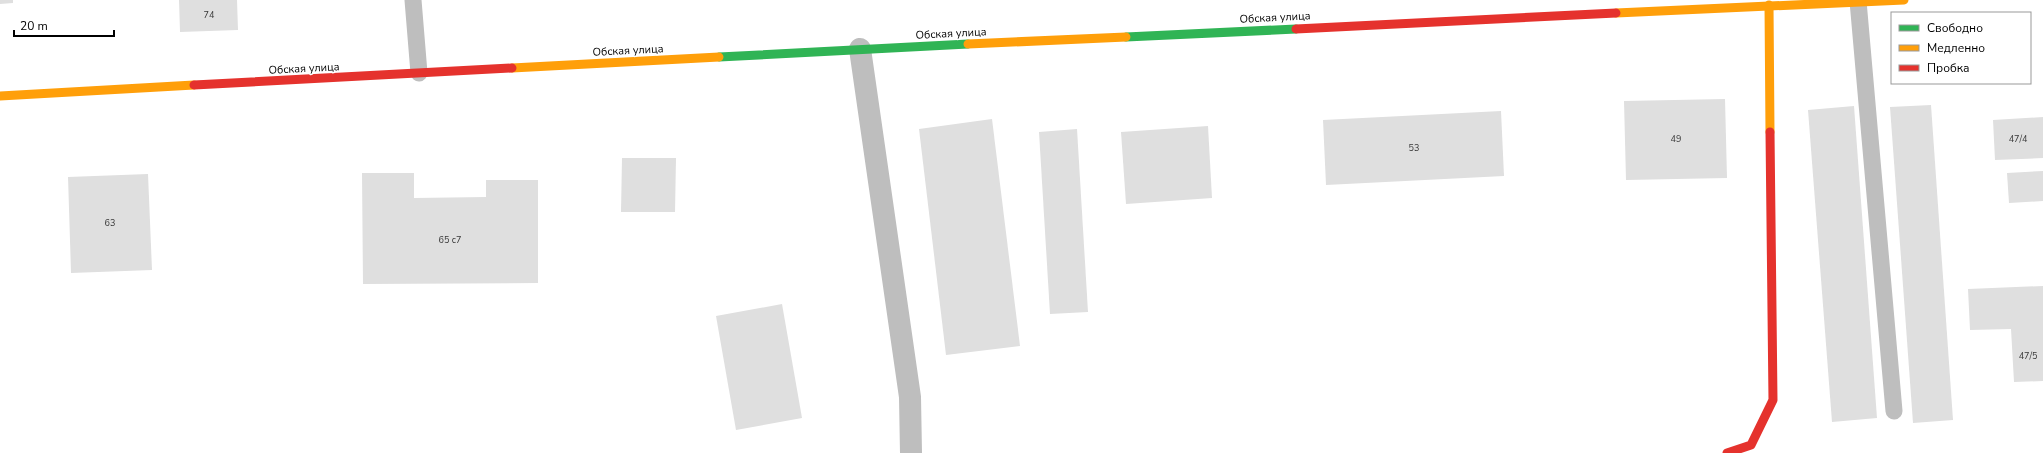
<svg xmlns="http://www.w3.org/2000/svg" width="2043" height="453" font-family="'Nunito Sans',sans-serif">
	<style>
		.building { fill: #dfdfdf }
		.lines { fill: none; stroke-linecap: round; stroke-linejoin: round }
		.lane { stroke: #bebebe; stroke-width: 17 }
		.street { stroke: #bebebe; stroke-width: 22 }
		.fast { stroke: #30b455; stroke-width: 9 }
		.slow { stroke: #ff9f0a; stroke-width: 9 }
		.jam { stroke: #e5322d; stroke-width: 9 }
		.labels { text-anchor: middle; stroke-width: 3; stroke-linejoin: round; paint-order: stroke }
		.number-label { font-size: 9px; fill: #383838 }
		.street-label { font-size: 11px; fill: #000; stroke: #fff }
	</style>
	<rect width="100%" height="100%" fill="#fff"/>
	<g class="building">
		<path d="M0 0H13V3L0 4Z"/>
		<path d="M179 0H237L238 30 180 32Z"/>
		<path d="M1725 99 1727 178 1626 180 1624 101Z"/>
		<path d="M1931 105 1953 420 1913 423 1890 107Z"/>
		<path d="M1854 106 1877 418 1832 422 1808 110Z"/>
		<path d="M1501 111 1504 176 1326 185 1323 120Z"/>
		<path d="M2043 117V158L1995 160 1993 120Z"/>
		<path d="M992 119 1020 346 946 355 919 129Z"/>
		<path d="M1208 126 1212 198 1126 204 1121 132Z"/>
		<path d="M1077 129 1088 312 1050 314 1039 132Z"/>
		<path d="M622 158H676L675 212H621Z"/>
		<path d="M2043 171V201L2009 203 2007 173Z"/>
		<path d="M362 173H414V198L486 197V180H538V283L363 284Z"/>
		<path d="M148 174 152 270 71 273 68 177Z"/>
		<path d="M2043 286V381L2014 382 2011 329 1970 330 1968 289Z"/>
		<path d="M782 304 802 418 736 430 716 316Z"/>
	</g>
	<g class="lines">
		<g class="lane">
			<path d="M413 0 419 73"/>
			<path d="M1858 1 1894 411"/>
		</g>
		<path class="street" d="M860 49 910 397 911 453"/>
		<g class="fast">
			<path d="M1126 37 1296 29"/>
			<path d="M719 57 968 44"/>
		</g>
		<g class="slow">
			<path d="M1769 5 1770 132"/>
			<path d="M1616 13 1904 0"/>
			<path d="M968 44 1126 37"/>
			<path d="M512 68 719 57"/>
			<path d="M0 96 194 85"/>
		</g>
		<g class="jam">
			<path d="M1296 29 1616 13"/>
			<path d="M194 85 512 68"/>
			<path d="M1727 453 1751 445 1773 400 1770 132"/>
		</g>
	</g>
	<g class="labels">
		<g class="number-label">
			<text x="209" y="18">74</text>
			<text x="1676" y="142">49</text>
			<text x="2018" y="142">47/4</text>
			<text x="1414" y="151">53</text>
			<text x="110" y="226">63</text>
			<text x="450" y="243">65 с7</text>
			<text x="2028" y="359">47/5</text>
		</g>
		<g class="street-label">
			<text transform="translate(1275 17) rotate(-3)" y="4">Обская улица</text>
			<text transform="translate(951 33) rotate(-3)" y="4">Обская улица</text>
			<text transform="translate(628 50) rotate(-3)" y="4">Обская улица</text>
			<text transform="translate(304 68) rotate(-3)" y="4">Обская улица</text>
		</g>
	</g>
	<rect x="1891" y="12" width="140" height="72" fill="#ffffff" stroke="#999999"/>
	<rect x="1899" y="25" width="20" height="6" fill="#30b455" stroke="#999999"/>
	<text x="1927" y="32" font-size="12" fill="#000000">Свободно</text>
	<rect x="1899" y="45" width="20" height="6" fill="#ff9f0a" stroke="#999999"/>
	<text x="1927" y="52" font-size="12" fill="#000000">Медленно</text>
	<rect x="1899" y="65" width="20" height="6" fill="#e5322d" stroke="#999999"/>
	<text x="1927" y="72" font-size="12" fill="#000000">Пробка</text>
	<path d="M14 30v6h100v-6" fill="none" stroke="#000000" stroke-width="2"/>
	<text x="20" y="30" font-size="12" fill="#000000" stroke="#ffffff" stroke-width="3" paint-order="stroke">20 m</text>
</svg>
